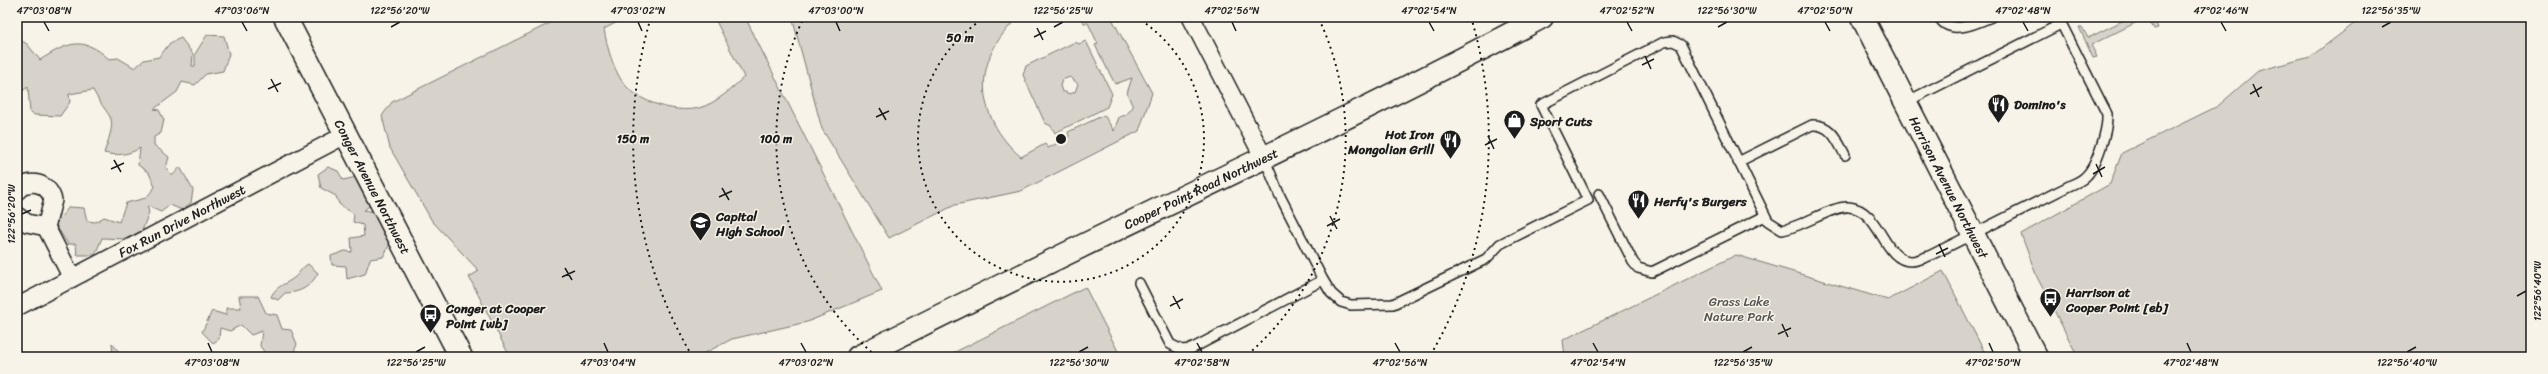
<svg xmlns="http://www.w3.org/2000/svg" width="2548" height="374" font-family="Sriracha,sans-serif">
	<style>
		.green { fill: #d7d3cb; stroke: #7a7874; fill-rule: evenodd }
		.lines { fill: none; stroke-linecap: round; stroke-linejoin: round }
		.lane-casing { stroke: #1c1c1c; stroke-width: 12 }
		.street-casing { stroke: #1c1c1c; stroke-width: 20 }
		.secondary-casing { stroke: #1c1c1c; stroke-width: 25 }
		.lane { stroke: #f7f3e8; stroke-width: 9 }
		.street { stroke: #f7f3e8; stroke-width: 17 }
		.secondary { stroke: #f7f3e8; stroke-width: 22 }
		.ticks { fill: none; stroke: #1c1c1c; stroke-width: 1.5 }
		.ring { fill: none; stroke: #1c1c1c; stroke-width: 2; stroke-dasharray: 2 4 }
		.labels { text-anchor: middle; stroke-width: 3; stroke-linejoin: round; paint-order: stroke }
		.poi-label { font-size: 13px; font-weight: bold; fill: #1c1c1c; stroke: #f7f3e8; text-anchor: start }
		.street-label { font-size: 13px; fill: #1c1c1c; stroke: #f7f3e8 }
		.park-label { font-size: 13px; fill: #545351; stroke: #f7f3e8 }
		.centre { fill: #1c1c1c; stroke: #f7f3e8; stroke-width: 2 }
		.ring-label { font-size: 12px; text-anchor: middle; font-weight: bold; fill: #1c1c1c; stroke: #f7f3e8; stroke-width: 3; stroke-linejoin: round; paint-order: stroke }
		.neatline { fill: none; stroke: #1c1c1c; stroke-width: 1.5 }
		.ticks-label { font-size: 10px; text-anchor: middle; fill: #1c1c1c }
	</style>
	<rect width="100%" height="100%" fill="#f7f3e8"/>
	<filter id="ink" filterUnits="userSpaceOnUse"><feTurbulence type="fractalNoise" baseFrequency=".025" numOctaves="2"/><feDisplacementMap in="SourceGraphic" scale="8" xChannelSelector="R" yChannelSelector="G"/><feConvolveMatrix kernelMatrix="1 2 1 2 8 2 1 2 1" color-interpolation-filters="sRGB"/></filter>
	<g filter="url(#ink)">
		<g class="green">
			<path d="M562 17H627L604 29C607 46 611 62 620 78 633 101 674 114 699 108 717 103 731 89 744 77L714 17H745L882 291 807 322 732 339 697 357H510L469 277 479 271 432 221 390 148 382 116 392 102Z"/>
			<path d="M792 17H1019C971 59 974 116 1021 157L1045 144 1048 148 1069 137 1068 132 1104 115 1114 131 1119 117 1126 115 1133 107 1127 93 1132 78 1115 84 1095 45 1098 44 1088 23H1084L1081 17H1111L1152 93 1139 131 1021 191 955 205 889 238 822 129Z"/>
			<path d="M2130 17H2153L2158 28 2154 29 2147 17 2091 45 2097 57 2093 58 2079 27H2082L2088 38Z"/>
			<path d="M2363 17H2531V357H2078L2037 277 2021 234 2110 184 2122 153 2218 106 2258 71 2310 57Z"/>
			<path d="M207 35 224 36 229 54 223 71 206 74 195 85 182 82 177 92 154 109 159 110 164 120 161 133 154 137V145L169 157 166 168 173 175 180 167 193 190 191 203 182 210 170 205 161 212 147 206 149 212 142 231 125 239 102 238 95 255H77L76 244H68L55 224 69 207 84 208 87 221 96 222 104 217 119 222 126 203 146 198 155 187 149 173 138 165 140 148C129 155 116 156 104 153 119 111 110 123 93 90L69 94 70 102 60 116 35 115 30 113 28 87 21 92H17V38L27 44 40 60C67 43 83 35 109 59L118 58 135 68 144 60 159 57 170 43 181 38 193 54 192 66H195V54Z"/>
			<path d="M1086 41 1112 94 1107 107 1055 133 1051 126 1045 123 1023 75 1026 66 1075 42 1079 44ZM1070 77 1078 84 1075 92 1070 94 1062 91 1060 86 1062 80Z"/>
			<path d="M328 167 338 171 343 180 357 177 372 204 364 210 379 213 385 226 383 234H388L391 242 383 257 370 259 365 274 347 279 346 266 332 265 331 256 345 251 352 252 351 238 364 236 363 225 353 222 354 214 339 204 336 196 321 188 318 174Z"/>
			<path d="M1736 255 1888 300 1943 271 1987 357H1565L1563 340Z"/>
			<path d="M308 264 318 273C311 286 301 293 285 293L278 300 271 297C275 286 287 284 295 277 300 273 301 268 308 264Z"/>
			<path d="M1085 287 1121 357H945Z"/>
			<path d="M239 296H258L266 313 277 315 282 329 291 330 297 344 292 357H268L260 346 262 331 251 335 241 325 230 331 220 328 219 339 213 343 202 332 212 311 226 315V308H241Z"/>
			<path d="M112 343 122 356 123 357H113Z"/>
		</g>
		<g class="lines">
			<defs>
				<g id="lane">
					<path d="M1939 17C1949 36 1975 24 1991 17"/>
					<path d="M1906 102 2061 24"/>
					<path d="M1738 162 1812 125C1831 124 1837 140 1845 155"/>
					<path d="M1599 194 1633 262 1638 268 1652 272 1765 216"/>
					<path d="M1323 280 1331 293 1341 302 1351 305 1393 304 1486 259 1500 244 1588 200 1541 105 1664 42 1673 41 1681 45 1768 221 1782 230C1802 227 1833 205 1849 207 1881 210 1883 261 1911 261 1917 261 1924 258 1929 256L2071 185C2076 183 2081 181 2085 177 2097 167 2108 129 2107 114L2058 17"/>
					<path d="M1139 283 1170 344 1182 350 1191 349 1323 280 1280 196 1265 160"/>
				</g>
				<g id="street">
					<path d="M1191 17 1265 160"/>
					<path d="M17 191C30 177 48 183 53 200L46 227 27 223 17 216"/>
					<path d="M46 227 72 278"/>
					<path id="s1" d="M17 307 347 134"/>
				</g>
				<g id="secondary">
					<path id="s2" d="M285 17 461 357"/>
					<path id="s3" d="M1862 17 2036 357"/>
					<path id="s4" d="M858 357C1085 241 1317 137 1542 17"/>
				</g>
			</defs>
			<use href="#lane" class="lane-casing"/>
			<use href="#street" class="street-casing"/>
			<use href="#secondary" class="secondary-casing"/>
			<use href="#lane" class="lane"/>
			<use href="#street" class="street"/>
			<use href="#secondary" class="secondary"/>
		</g>
	</g>
	<path class="ticks" d="M44 22 49 31M242 22 247 31M638 22 642 31M836 22 840 31M1232 22 1236 31M1429 22 1434 31M1627 22 1632 31M1825 22 1830 31M2023 22 2028 31M2221 22 2226 31M391 27 400 22M1054 27 1063 22M1718 27 1727 22M2382 27 2391 22M1037 28 1043 40M1034 37 1046 31M1645 56 1651 69M1642 65 1654 59M271 79 278 92M2253 84 2259 97M268 89 281 83M2250 94 2262 87M879 108 886 120M876 117 889 111M1488 136 1494 149M1485 145 1497 139M114 160 121 172M2096 164 2102 177M111 169 124 163M2093 174 2105 167M722 188 729 200M719 197 732 191M22 214 31 210M1330 216 1337 229M1327 226 1340 219M1939 244 1945 257M1936 254 1948 248M565 268 572 280M562 277 575 271M1173 296 1180 309M2517 296 2526 291M1170 306 1183 299M1782 324 1788 337M1778 334 1791 328M208 343 212 352M604 343 608 352M801 343 806 352M1197 343 1202 352M1395 343 1400 352M1593 343 1598 352M1989 343 1993 352M2187 343 2191 352M416 352 425 347M1079 352 1088 347M1743 352 1752 347M2407 352 2416 347"/>
	<g class="ring">
		<path d="M1136 17A143 143 0 1 1 986 17"/>
		<path d="M876 356A285 285 0 0 1 803 19M1319 19A285 285 0 0 1 1246 356"/>
		<path d="M692 356A428 428 0 0 1 651 17M1471 17A428 428 0 0 1 1430 356"/>
	</g>
	<defs>
		<symbol id="restaurant-pin" viewBox="-11 -11 22 30"><path d="M0 17L-7.5 6A9.5 9.5 0 1 1 7.5 6Z" fill="#1c1c1c" stroke="#f7f3e8"/><path d="M-5-6h1v4h1v-4h1v4h1v-4h1v5L-1.5 .5V6h-2V.5L-5-1ZM5-6V6H3V1.5H1.5Q1.5-4 5-6Z" fill="#fff"/></symbol>
		<symbol id="shop-pin" viewBox="-11 -11 22 30"><path d="M0 17L-7.5 6A9.5 9.5 0 1 1 7.5 6Z" fill="#1c1c1c" stroke="#f7f3e8"/><path d="M-5-2.5h2.3a2.7 3.5 0 0 1 5.4 0H5L5.5 6h-11ZM-1.5-2.5h3a1.5 2.3 0 0 0-3 0Z" fill="#fff"/></symbol>
		<symbol id="school-pin" viewBox="-11 -11 22 30"><path d="M0 17L-7.5 6A9.5 9.5 0 1 1 7.5 6Z" fill="#1c1c1c" stroke="#f7f3e8"/><path d="M0-5L7-2L0 1L-7-2ZM-4 1L0 2.5L4 1V4Q0 6-4 4Z" fill="#fff"/></symbol>
		<symbol id="bus-pin" viewBox="-11 -11 22 30"><path d="M0 17L-7.5 6A9.5 9.5 0 1 1 7.5 6Z" fill="#1c1c1c" stroke="#f7f3e8"/><path d="M-5-6H5V4H4V6H2V4H-2V6H-4V4H-5ZM-3.5-4V0h7V-4ZM-3.5 1.2v1.5H-2V1.2ZM2 1.2v1.5H3.5V1.2Z" fill="#fff"/></symbol>
	</defs>
	<g fill-rule="evenodd">
		<use href="#restaurant-pin" x="1986" y="92" width="25" height="34"/>
		<use href="#shop-pin" x="1502" y="108" width="25" height="34"/>
		<use href="#restaurant-pin" x="1438" y="128" width="25" height="34"/>
		<use href="#restaurant-pin" x="1626" y="188" width="25" height="34"/>
		<use href="#school-pin" x="688" y="210" width="25" height="34"/>
		<use href="#bus-pin" x="2038" y="286" width="25" height="34"/>
		<use href="#bus-pin" x="418" y="302" width="25" height="34"/>
	</g>
	<g class="labels">
		<g class="poi-label">
			<text x="2014" y="109">Domino's</text>
			<text x="1530" y="126">Sport Cuts</text>
			<text x="1434" y="139" text-anchor="end">Hot Iron<tspan x="1434" dy="15">Mongolian Grill</tspan></text>
			<text x="1654" y="206">Herfy's Burgers</text>
			<text x="716" y="221">Capital<tspan x="716" dy="15">High School</tspan></text>
			<text x="2066" y="297">Harrison at<tspan x="2066" dy="15">Cooper Point [eb]</tspan></text>
			<text x="446" y="313">Conger at Cooper<tspan x="446" dy="15">Point [wb]</tspan></text>
		</g>
		<g class="street-label">
			<text dy="5" stroke="none"><textPath href="#s2" startOffset="191">Conger Avenue Northwest</textPath></text>
			<text dy="5" stroke="none"><textPath href="#s3" startOffset="191">Harrison Avenue Northwest</textPath></text>
			<text dy="5" stroke="none"><textPath href="#s4" startOffset="382">Cooper Point Road Northwest</textPath></text>
			<text dy="5" stroke="none"><textPath href="#s1" startOffset="186">Fox Run Drive Northwest</textPath></text>
		</g>
		<g class="park-label">
			<text x="1739" y="306">Grass Lake<tspan x="1739" dy="15">Nature Park</tspan></text>
		</g>
	</g>
	<circle cx="1061" cy="139" r="6" class="centre"/>
	<g class="ring-label">
		<text x="960" y="42">50 m</text>
		<text x="776" y="143">100 m</text>
		<text x="633" y="143">150 m</text>
	</g>
	<rect width="2548" height="374" fill="none" stroke="#f7f3e8" stroke-width="44"/>
	<rect x="22" y="22" width="2504" height="330" class="neatline"/>
	<g class="ticks-label">
		<text x="44" y="14">47°03'08"N</text>
		<text x="242" y="14">47°03'06"N</text>
		<text x="400" y="14">122°56'20"W</text>
		<text x="638" y="14">47°03'02"N</text>
		<text x="836" y="14">47°03'00"N</text>
		<text x="1063" y="14">122°56'25"W</text>
		<text x="1232" y="14">47°02'56"N</text>
		<text x="1429" y="14">47°02'54"N</text>
		<text x="1627" y="14">47°02'52"N</text>
		<text x="1727" y="14">122°56'30"W</text>
		<text x="1825" y="14">47°02'50"N</text>
		<text x="2023" y="14">47°02'48"N</text>
		<text x="2221" y="14">47°02'46"N</text>
		<text x="2391" y="14">122°56'35"W</text>
		<text transform="translate(11 214) rotate(-90)" y="4">122°56'20"W</text>
		<text transform="translate(2537 291) rotate(-90)" y="4">122°56'40"W</text>
		<text x="212" y="366">47°03'08"N</text>
		<text x="416" y="366">122°56'25"W</text>
		<text x="608" y="366">47°03'04"N</text>
		<text x="806" y="366">47°03'02"N</text>
		<text x="1079" y="366">122°56'30"W</text>
		<text x="1202" y="366">47°02'58"N</text>
		<text x="1400" y="366">47°02'56"N</text>
		<text x="1598" y="366">47°02'54"N</text>
		<text x="1743" y="366">122°56'35"W</text>
		<text x="1993" y="366">47°02'50"N</text>
		<text x="2191" y="366">47°02'48"N</text>
		<text x="2407" y="366">122°56'40"W</text>
	</g>
</svg>
